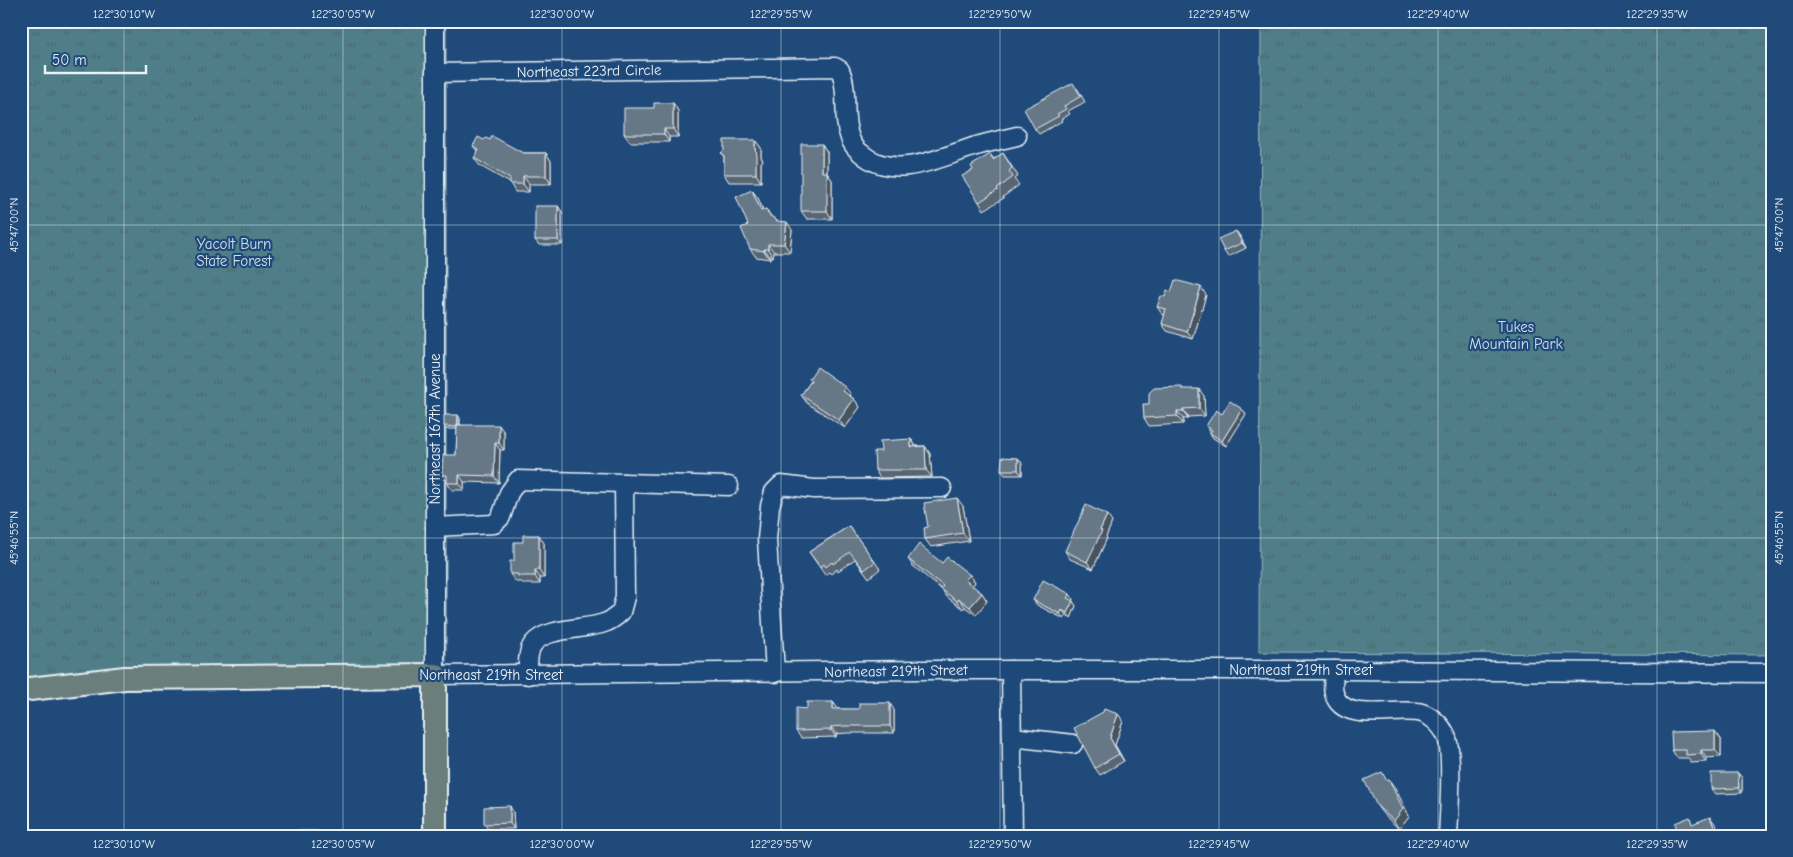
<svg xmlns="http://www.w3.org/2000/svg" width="1793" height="857" font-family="'Comic Neue',sans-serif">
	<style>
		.park { fill: url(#park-tufts); stroke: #9cb8c0 }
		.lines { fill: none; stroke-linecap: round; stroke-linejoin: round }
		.minor-casing { stroke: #e8f1f8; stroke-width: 21 }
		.major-casing { stroke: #e8f1f8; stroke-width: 26 }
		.minor { stroke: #1f4a7a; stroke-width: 18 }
		.major { stroke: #6b7f7c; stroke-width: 22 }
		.wall { fill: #586673; stroke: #e8f1f8 }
		.shaded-wall { fill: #47535e; stroke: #e8f1f8 }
		.building { fill: #667786; stroke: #e8f1f8 }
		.ticks { fill: none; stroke: #e8f1f8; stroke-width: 1; stroke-opacity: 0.45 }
		.labels { text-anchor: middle; stroke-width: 4.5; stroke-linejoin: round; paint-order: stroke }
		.street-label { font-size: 15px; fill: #e8f1f8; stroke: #1f4a7a }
		.park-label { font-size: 15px; fill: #d1e0e7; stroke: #1f4a7a }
		.neatline { fill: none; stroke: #e8f1f8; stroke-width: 2 }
		.ticks-label { font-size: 12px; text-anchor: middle; fill: #e8f1f8 }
	</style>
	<defs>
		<pattern id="park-tufts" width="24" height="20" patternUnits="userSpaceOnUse" patternTransform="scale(1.25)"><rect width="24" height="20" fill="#507e88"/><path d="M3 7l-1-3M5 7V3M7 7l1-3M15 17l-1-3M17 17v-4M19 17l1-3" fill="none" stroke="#4c666c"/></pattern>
	</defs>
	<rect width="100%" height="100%" fill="#1f4a7a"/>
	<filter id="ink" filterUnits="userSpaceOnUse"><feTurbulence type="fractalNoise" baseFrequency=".02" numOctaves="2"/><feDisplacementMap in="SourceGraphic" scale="10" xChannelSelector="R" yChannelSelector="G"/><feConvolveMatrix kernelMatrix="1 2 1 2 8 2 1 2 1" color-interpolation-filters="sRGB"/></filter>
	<g filter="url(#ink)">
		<g class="park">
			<path d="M21 21H446V684L21 691Z"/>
			<path d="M1261 21H1772V655L1259 652Z"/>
		</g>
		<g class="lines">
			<defs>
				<g id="minor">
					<path d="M435 21V675L921 670H1334L1772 673"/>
					<path d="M435 73 835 67 840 70C842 75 844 80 844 85 847 102 843 121 850 138 852 144 856 149 861 153 893 182 941 157 976 146 990 142 1004 139 1017 136"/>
					<path d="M435 527 494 524 501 517 509 493 518 480 729 486"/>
					<path d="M1011 670 1013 836"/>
					<path d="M1334 670C1334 677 1332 687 1334 693 1342 726 1399 706 1422 713 1431 716 1440 724 1445 733 1454 748 1449 815 1448 836"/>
					<path d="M775 673 767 539 770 506 774 492 781 485 814 489 942 488"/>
					<path d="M528 675C528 665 527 652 533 644 546 627 585 630 604 623 611 621 616 617 621 612L625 597 624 483"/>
					<path d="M1012 737 1073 744"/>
				</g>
				<path id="major" d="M21 690 125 678 435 675V836"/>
			</defs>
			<use href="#minor" class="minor-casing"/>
			<use href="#major" class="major-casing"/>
			<use href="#minor" class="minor"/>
			<use href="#major" class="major"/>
		</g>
		<g class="wall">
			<path d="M1077 88 1085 102 1068 111 1070 114 1061 119 1062 121 1039 134 1035 129Z"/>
			<path d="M673 103 678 111V137H669V142H630L624 134 654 108Z"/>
			<path d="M484 140 523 153H546L551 161V184H529V192H515L510 183 480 166 474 158 478 152 473 146Z"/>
			<path d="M755 140 761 148V157L763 160 761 163V182H729L724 174V157L721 153Z"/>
			<path d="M822 144 827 152V173L832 180V219H807L801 211Z"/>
			<path d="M1003 153 1018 176 1014 179 1019 185 1003 197 1004 198 984 210 979 202 973 170 990 154 994 159Z"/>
			<path d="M758 198 763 210 766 209 771 216 777 221 792 230 790 252H774L773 257H770V259L756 257 750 249 748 225Z"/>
			<path d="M558 206 562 212V245H539L535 240Z"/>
			<path d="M1240 236 1246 248 1228 257 1224 251Z"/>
			<path d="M1171 292 1206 295 1193 339 1167 331 1162 324 1165 315 1162 314 1157 307Z"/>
			<path d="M809 379 851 394 850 396 854 399 860 407 845 428 807 403 801 395 811 381Z"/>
			<path d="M1184 389 1204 396 1205 416 1188 417V419H1183V424L1149 426 1144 418 1149 404Z"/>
			<path d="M1242 409 1246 414 1226 446 1213 438 1210 433V432L1206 426 1222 414Z"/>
			<path d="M460 418V425L504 432V450H500L499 483 464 482V490H452L447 483V481L442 475 456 455 457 429H446L444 426Z"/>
			<path d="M911 439 916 446H925L930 454 932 477 880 478 875 470 881 451Z"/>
			<path d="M1018 458 1022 463V475H1005L1001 470Z"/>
			<path d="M963 506 969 541 931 547 925 539 928 527Z"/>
			<path d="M1112 522 1106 537 1107 538 1093 569 1070 559 1065 551Z"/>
			<path d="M849 526 880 569 869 578 855 559 838 571 837 569 831 574 829 572 825 575 809 552Z"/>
			<path d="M544 543V578H540V584H524L522 582H516L510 574 514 561Z"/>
			<path d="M908 559 942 563 970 575 975 582 972 586 982 593 987 601 976 615 965 607 963 609 947 597 941 589 913 566Z"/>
			<path d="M1073 599 1072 601 1076 606 1071 618 1066 615 1064 619 1037 605 1033 600Z"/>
			<path d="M833 702 838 709 894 710V733H847L836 734V737L801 738 796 731 807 709Z"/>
			<path d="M1118 714 1123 721 1115 745 1124 761 1100 775 1095 768Z"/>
			<path d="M1721 739V757L1706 758V762L1691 763 1688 758H1677L1672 750Z"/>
			<path d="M1738 773 1742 778V793L1715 794 1711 789Z"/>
			<path d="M1388 780H1389L1395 788 1409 816 1399 829 1383 814 1377 806Z"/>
			<path d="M513 812 514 829H488L484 824Z"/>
		</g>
		<g class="shaded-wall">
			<path d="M673 103 678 111V137L673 129Z"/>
			<path d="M664 129 669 137V142L664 134Z"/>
			<path d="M755 140 761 148V157L763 160 761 163V182L756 174Z"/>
			<path d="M822 144 827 152V173L832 180V219L827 211 822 172Z"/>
			<path d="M546 153 551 161V184L546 176Z"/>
			<path d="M523 176 529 184V192L523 184Z"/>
			<path d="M752 190 758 198 766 218 761 211Z"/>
			<path d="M558 206 562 212V245L558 240Z"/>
			<path d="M787 222 792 230 790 252 784 244Z"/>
			<path d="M1236 231 1240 236 1246 248 1242 243Z"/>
			<path d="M768 244 774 252 773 257 768 249Z"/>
			<path d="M764 249 770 257V259L764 251Z"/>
			<path d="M1201 287 1206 295 1193 339 1187 332Z"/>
			<path d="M845 387 851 394 848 399 843 391Z"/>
			<path d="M1199 389 1204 396 1205 416 1199 408Z"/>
			<path d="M854 399 860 407 845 428 839 420Z"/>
			<path d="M1183 409 1188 417V419L1183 411Z"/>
			<path d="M1242 409 1246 414 1226 446 1222 441Z"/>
			<path d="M1177 411 1183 419V424L1177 416Z"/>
			<path d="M458 415 460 418 459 429 458 427Z"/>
			<path d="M499 425 504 432V450L499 443Z"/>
			<path d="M911 439 916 447H911Z"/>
			<path d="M495 443 500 450 499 483 494 476Z"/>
			<path d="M925 446 930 454 932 477 926 470Z"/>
			<path d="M1018 458 1022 463V475L1018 470Z"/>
			<path d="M459 475 464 482V490L459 483Z"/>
			<path d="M957 498 963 506 969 541 963 533Z"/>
			<path d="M1107 515 1112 522 1106 537 1107 538 1093 569 1087 562 1100 530Z"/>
			<path d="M539 535 544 543V578L539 570Z"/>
			<path d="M535 571 540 578V584L535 576Z"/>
			<path d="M970 575 975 582 971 588 965 580Z"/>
			<path d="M982 593 987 601 976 615 970 607Z"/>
			<path d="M1070 594 1073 599 1071 604 1067 598Z"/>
			<path d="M959 599 965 607 963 609 957 601Z"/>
			<path d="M1073 601 1076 606 1071 618 1067 613Z"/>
			<path d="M1062 610 1066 615 1064 619 1060 614Z"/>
			<path d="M833 702 838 709V716L833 709Z"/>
			<path d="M890 703 894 710V733L890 726Z"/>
			<path d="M1118 714 1123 721 1115 745 1124 761 1119 754 1110 738Z"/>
			<path d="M831 727 836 734V737L831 730Z"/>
			<path d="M1715 731 1721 739V757L1715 750Z"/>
			<path d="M1701 750 1706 758V762L1701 754Z"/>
			<path d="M1738 773 1742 778V793L1739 788Z"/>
			<path d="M1389 780 1395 788 1409 816 1399 829 1394 821Z"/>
			<path d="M510 806 513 812 514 829 510 823Z"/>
			<path d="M1710 817 1716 825 1720 836H1718L1717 834Z"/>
		</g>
		<g class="building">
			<path d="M1073 83 1081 96 1064 106 1066 109 1057 114 1059 116 1035 129 1024 109Z"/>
			<path d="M654 103H673V129H664V134H624V108H654Z"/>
			<path d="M492 136 523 153H546V176H523V184H510V179L474 158 479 150 473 146 478 137 484 140 486 138 490 140Z"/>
			<path d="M724 140H755V150L757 152 756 155V174H724V156L721 153 724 150Z"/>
			<path d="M801 144H822V172H827V211H801Z"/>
			<path d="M1003 153 1012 168 1009 171 1013 177 997 189 998 190 979 202 962 176 973 170 971 166 990 154 993 160Z"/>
			<path d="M752 190 761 211 766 209 768 214 777 221 787 222 784 244H768V249H764V251L750 249 741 228 748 225 736 197Z"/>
			<rect x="535" y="206" width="23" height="34"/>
			<path d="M1236 231 1242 243 1224 251 1218 239Z"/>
			<path d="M1175 280 1201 287 1187 332 1162 324 1166 309 1157 307 1161 296 1165 297 1167 290 1171 292Z"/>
			<path d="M817 367 845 387 843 391 854 399 839 420 801 395 811 381 809 379Z"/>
			<path d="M1182 387V389H1199V408L1183 409V411H1177V416L1144 418 1143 404H1149V393L1154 388Z"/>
			<path d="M1230 401 1242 409 1222 441 1210 433 1212 430 1206 426 1216 410 1222 414Z"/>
			<path d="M444 415H458L457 427 444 426Z"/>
			<path d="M457 425H499V443H495L494 476 459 475V483H447V475H442L443 455H456Z"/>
			<path d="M911 439V447L925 446 926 470H875L874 451H881L880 441Z"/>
			<path d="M1002 457 1018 458V470H1001Z"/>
			<path d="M957 498 963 533 925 539 924 528 928 527 924 503Z"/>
			<path d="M1086 505 1107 515 1100 530 1102 531 1087 562 1065 551Z"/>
			<path d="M849 526 875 562 864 570 850 552 833 564 832 562 826 567 824 564 820 567 809 552Z"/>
			<path d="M523 535H539V570L535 571V576H518V574H510V561H514V542H523Z"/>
			<path d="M919 544 942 563 947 557 970 575 965 580 982 593 970 607 959 599 957 601 941 589 943 586 908 559Z"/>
			<path d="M1043 580 1070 594 1067 598 1073 601 1067 613 1062 610 1060 614 1033 600Z"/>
			<path d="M807 702H833V709H859V703H890V726H843L831 727V730L796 731V708L807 709Z"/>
			<path d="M1104 709 1118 714 1110 738 1119 754 1095 768 1074 728 1103 712Z"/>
			<path d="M1715 731V750H1701V754L1686 755V750H1672L1671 732Z"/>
			<path d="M1382 772 1387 781 1389 780 1403 809 1394 821 1377 806 1364 780Z"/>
			<path d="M1711 773H1738L1739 788 1711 789Z"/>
			<path d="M510 806V823L484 824V807Z"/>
			<path d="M1690 817 1692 824 1710 817 1717 834 1711 836H1671L1669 832 1677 830 1675 823Z"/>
			<rect x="297" y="831" width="20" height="5"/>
		</g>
	</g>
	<path class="ticks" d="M124 21V836M343 21V836M562 21V836M781 21V836M1000 21V836M1219 21V836M1438 21V836M1657 21V836M21 225H1772M21 538H1772"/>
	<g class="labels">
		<g class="street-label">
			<text transform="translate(589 71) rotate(-1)" y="5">Northeast 223rd Circle</text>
			<text transform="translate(435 429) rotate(-90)" y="5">Northeast 167th Avenue</text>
			<text x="1301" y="675">Northeast 219th Street</text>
			<text transform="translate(896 671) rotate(-1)" y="5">Northeast 219th Street</text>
			<text x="491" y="680">Northeast 219th Street</text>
		</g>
		<g class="park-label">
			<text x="234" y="249">Yacolt Burn<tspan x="234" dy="17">State Forest</tspan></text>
			<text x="1516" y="332">Tukes<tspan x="1516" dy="17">Mountain Park</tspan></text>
		</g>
	</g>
	<rect width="1793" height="857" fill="none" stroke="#1f4a7a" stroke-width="55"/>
	<path d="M45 65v8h101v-8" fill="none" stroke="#e8f1f8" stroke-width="2.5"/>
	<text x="52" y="65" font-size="15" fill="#e8f1f8" stroke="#1f4a7a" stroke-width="4" paint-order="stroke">50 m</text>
	<rect x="28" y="28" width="1738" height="802" class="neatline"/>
	<g class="ticks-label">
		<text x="124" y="18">122°30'10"W</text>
		<text x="343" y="18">122°30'05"W</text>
		<text x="562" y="18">122°30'00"W</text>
		<text x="781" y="18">122°29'55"W</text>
		<text x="1000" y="18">122°29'50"W</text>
		<text x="1219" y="18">122°29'45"W</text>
		<text x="1438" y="18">122°29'40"W</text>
		<text x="1657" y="18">122°29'35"W</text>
		<text transform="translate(14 225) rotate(-90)" y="4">45°47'00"N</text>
		<text transform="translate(1779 225) rotate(-90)" y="4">45°47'00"N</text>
		<text transform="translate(14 538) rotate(-90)" y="4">45°46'55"N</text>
		<text transform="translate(1779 538) rotate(-90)" y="4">45°46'55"N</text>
		<text x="124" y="848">122°30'10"W</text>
		<text x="343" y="848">122°30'05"W</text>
		<text x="562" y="848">122°30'00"W</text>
		<text x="781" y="848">122°29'55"W</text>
		<text x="1000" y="848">122°29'50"W</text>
		<text x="1219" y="848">122°29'45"W</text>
		<text x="1438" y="848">122°29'40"W</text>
		<text x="1657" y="848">122°29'35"W</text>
	</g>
</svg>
